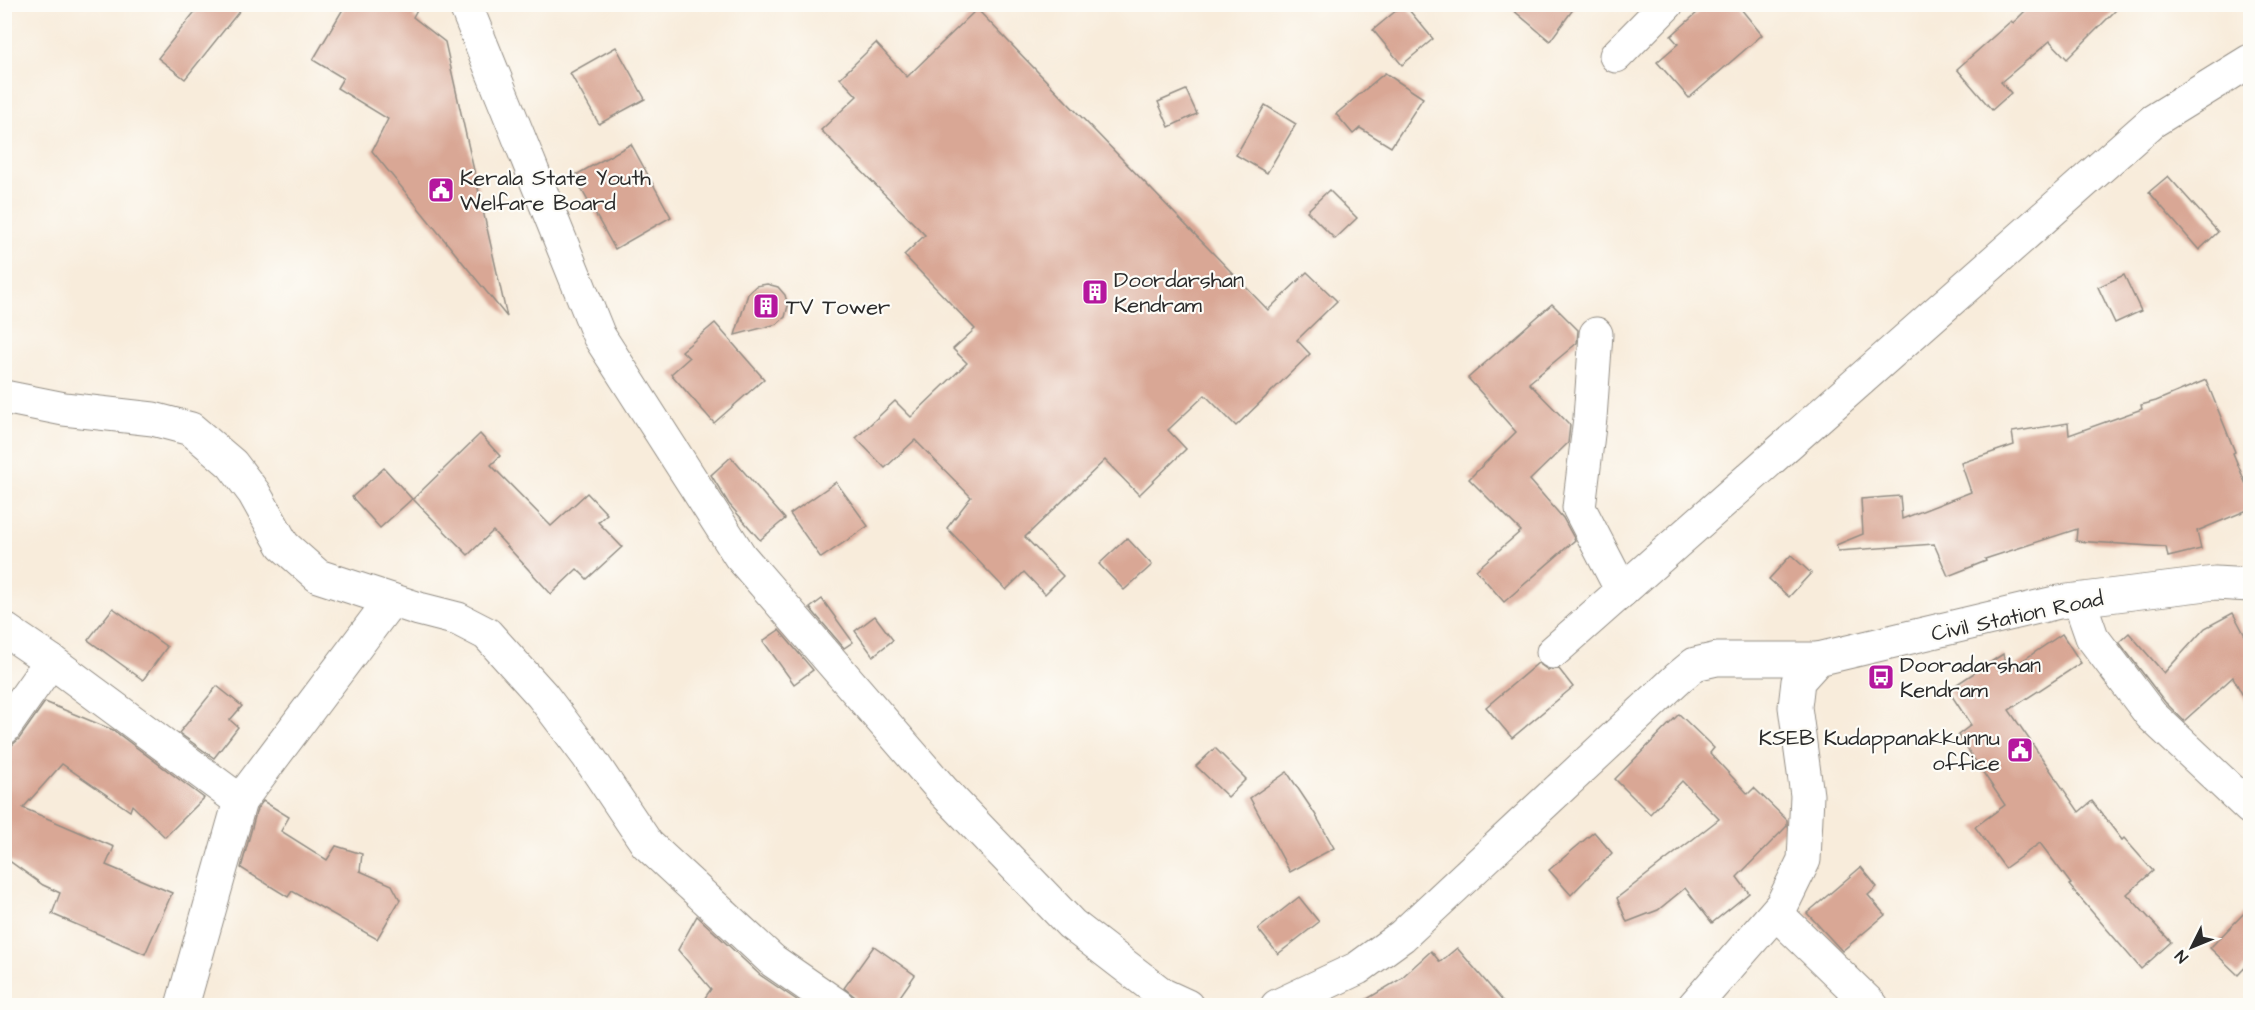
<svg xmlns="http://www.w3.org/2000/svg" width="2255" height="1010" font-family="'Architects Daughter',sans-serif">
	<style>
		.building { fill: #d9a795 }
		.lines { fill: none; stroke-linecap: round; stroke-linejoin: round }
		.street-casing { stroke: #928c83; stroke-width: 35 }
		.secondary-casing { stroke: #928c83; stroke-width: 35 }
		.street { stroke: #fff; stroke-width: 33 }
		.secondary { stroke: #fff; stroke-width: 33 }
		.labels { text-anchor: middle; stroke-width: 4.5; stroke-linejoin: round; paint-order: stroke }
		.poi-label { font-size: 22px; fill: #2b2b2b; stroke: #fdfcf7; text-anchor: start }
		.street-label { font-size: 22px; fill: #2b2b2b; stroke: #fdfcf7 }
	</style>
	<rect width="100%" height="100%" fill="#fdfcf7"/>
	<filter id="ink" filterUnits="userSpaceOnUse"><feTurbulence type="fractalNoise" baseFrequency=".0167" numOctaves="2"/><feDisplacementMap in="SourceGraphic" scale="12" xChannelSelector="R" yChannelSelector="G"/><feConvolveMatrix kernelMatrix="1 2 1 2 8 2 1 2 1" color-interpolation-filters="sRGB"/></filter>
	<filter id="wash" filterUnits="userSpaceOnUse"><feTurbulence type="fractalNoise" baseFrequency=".008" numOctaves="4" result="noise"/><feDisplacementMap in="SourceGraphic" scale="24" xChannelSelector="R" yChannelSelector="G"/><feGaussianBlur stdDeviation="1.35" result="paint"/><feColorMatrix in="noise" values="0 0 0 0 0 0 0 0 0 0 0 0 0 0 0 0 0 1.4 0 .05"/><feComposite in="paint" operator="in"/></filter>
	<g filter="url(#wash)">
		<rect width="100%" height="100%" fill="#f8ecdb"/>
		<g id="blocks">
			<g class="building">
				<path d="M201 4H245L185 79 158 58Z"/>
				<path d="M346 4H420L413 17 445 42 507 317 372 151 388 119 337 88 343 78 313 60Z"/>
				<path d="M1404 4 1433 39 1402 65 1373 30Z"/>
				<path d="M1506 4H1577L1550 41Z"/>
				<path d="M1707 4H1737L1762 35 1689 98 1657 62 1678 44 1671 36Z"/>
				<path d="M2032 4H2122L2067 59 2050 41 2001 82 2011 93 1992 110 1957 69 2011 21 2013 23Z"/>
				<path d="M977 9 1268 310 1307 272 1337 301 1297 340 1310 354 1236 426 1205 395 1168 430 1186 449 1139 495 1105 460 1025 537 1063 576 1045 594 1024 572 1006 590 947 528 971 497 915 440 885 468 856 438 895 401 911 417 967 363 953 349 975 329 904 255 925 235 821 130 857 96 840 78 876 43 907 77Z"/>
				<path d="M616 47 645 99 599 124 570 73Z"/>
				<path d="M1385 73 1423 98 1391 147 1360 128 1353 134 1336 114Z"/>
				<path d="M1186 90 1197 114 1169 127 1158 102Z"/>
				<path d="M1265 105 1296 124 1267 173 1236 155Z"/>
				<path d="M631 144 671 217 615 249 574 176Z"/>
				<path d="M2168 176 2218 232 2199 250 2149 192Z"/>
				<path d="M1329 190 1357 218 1335 239 1307 211Z"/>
				<path d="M2124 275 2141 311 2115 323 2098 287Z"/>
				<path d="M767 284 778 287 785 295 788 306 785 317 777 324 735 335 748 294 756 286Z"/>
				<path d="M1552 304 1578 330 1577 343 1529 383 1570 425 1568 443 1530 480 1563 518 1575 540 1504 602 1476 570 1521 531 1469 479 1516 432 1468 378Z"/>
				<path d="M715 323 764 379 714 423 671 374 689 358 682 351Z"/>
				<path d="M2206 380 2235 452 2233 453 2250 494V509L2197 531 2201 549 2168 557 2166 547 2076 541 2077 529 1985 559 1986 561 1948 576 1934 544 1838 551 1836 545 1863 534 1861 499 1900 496 1902 519 1971 492 1961 463 2014 445 2012 432 2068 423 2069 435 2142 409 2141 405 2156 401Z"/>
				<path d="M480 434 500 456 491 465 551 526 587 493 607 514 598 522 622 547 587 579 577 569 551 594 493 531 468 555 413 499Z"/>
				<path d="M731 457 785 519 760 540 729 504 711 475Z"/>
				<path d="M384 468 412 499 380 528 352 497Z"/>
				<path d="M836 482 868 526 821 558 790 514Z"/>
				<path d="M1127 538 1152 565 1124 590 1099 564Z"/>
				<path d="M1791 555 1811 573 1789 597 1769 579Z"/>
				<path d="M822 599 853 642 844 648 810 608Z"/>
				<path d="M113 608 167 647 143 680 88 640Z"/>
				<path d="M2233 613 2250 645V709L2233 677 2184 721 2165 702 2119 642 2129 633 2164 673 2205 628Z"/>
				<path d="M875 616 893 640 873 656 855 631Z"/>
				<path d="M779 630 813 670 794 684 763 641Z"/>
				<path d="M2062 634 2081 663 2009 710 2079 812 2092 801 2122 840 2124 838 2153 871 2127 894 2171 942 2141 969 2069 885 2071 884 2040 843 2005 868 1975 827 2005 805 1958 735 1971 725 1948 690 2003 654 2007 671Z"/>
				<path d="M1538 663 1548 670 1559 669 1573 687 1512 738 1486 707Z"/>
				<path d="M217 686 242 706 230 720 238 727 214 758 179 733Z"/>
				<path d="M45 702 113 730 204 798 165 837 132 805 130 811 62 764 23 808 114 847 106 865 172 893 145 954 52 914 60 893 43 885 4 857V746L12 745 19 739Z"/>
				<path d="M1679 714 1714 748 1710 753 1748 794 1754 788 1787 820V826L1737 877 1749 893 1712 923 1685 888 1658 910 1627 922 1617 898 1719 819 1682 781 1650 814 1615 779Z"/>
				<path d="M1215 748 1246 779 1228 797 1196 766Z"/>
				<path d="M1287 772 1315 814 1334 848 1290 872 1250 798Z"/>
				<path d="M263 801 289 817 281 831 327 860 336 846 362 854 360 871 392 885 400 900 377 939 292 891 288 897 241 868 257 809Z"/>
				<path d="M1594 832 1612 853 1571 895 1549 870Z"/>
				<path d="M1861 867 1877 887 1868 895 1885 915 1842 951 1807 913Z"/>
				<path d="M1299 897 1319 922 1278 954 1258 929Z"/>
				<path d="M2250 907V962L2238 975 2210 948Z"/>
				<path d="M697 916 760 975 804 1005H700L711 989 678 950Z"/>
				<path d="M874 946 915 975 894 1005H856L855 997 844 988Z"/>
				<path d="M1457 948 1506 1005H1357L1399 980 1431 951 1440 962Z"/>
			</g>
		</g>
	</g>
	<g filter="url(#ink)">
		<use href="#blocks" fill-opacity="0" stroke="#928c83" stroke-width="1.5"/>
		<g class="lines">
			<defs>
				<g id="street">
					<path d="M465 4 599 336 740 556 944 792 1071 924 1163 995 1187 1006"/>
					<path d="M1616 56 1667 4"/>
					<path d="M1596 334 1590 418 1579 508 1622 591"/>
					<path d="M4 397 64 409 153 419 191 429 232 464 254 493 283 545 318 576 419 609 458 619 487 634 542 695 588 756 647 844 773 961 838 1006"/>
					<path d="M2079 600 2092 637 2151 715 2250 808"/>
					<path d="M4 629 51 661 240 801"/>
					<path d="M1553 652 2153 121 2250 61"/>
					<path d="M4 728 51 661"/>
					<path d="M1776 913 1872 1006"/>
					<path d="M182 1006 240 801 391 600"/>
					<path d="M1277 1006 1358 968 1402 936 1678 678 1695 664 1717 659H1818"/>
				</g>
				<path id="secondary" d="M1694 1006 1782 905 1804 860 1807 795 1795 707 1798 681 1818 659 2059 602 2215 583 2250 585"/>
			</defs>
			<use href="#street" class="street-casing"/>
			<use href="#secondary" class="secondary-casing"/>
			<use href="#street" class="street"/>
			<use href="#secondary" class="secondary"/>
		</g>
	</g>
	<defs>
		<symbol id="civic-square" viewBox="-11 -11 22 22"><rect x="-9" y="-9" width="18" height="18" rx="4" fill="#b5179e" stroke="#fdfcf7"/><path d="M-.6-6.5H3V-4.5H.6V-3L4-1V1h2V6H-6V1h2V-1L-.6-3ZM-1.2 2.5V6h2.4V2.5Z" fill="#fff"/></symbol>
		<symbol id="building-square" viewBox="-11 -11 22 22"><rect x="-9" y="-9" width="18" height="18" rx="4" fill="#b5179e" stroke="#fdfcf7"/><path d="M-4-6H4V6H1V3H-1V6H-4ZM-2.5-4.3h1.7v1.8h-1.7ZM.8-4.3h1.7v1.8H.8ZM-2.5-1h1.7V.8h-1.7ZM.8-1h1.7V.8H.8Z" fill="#fff"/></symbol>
		<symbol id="bus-square" viewBox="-11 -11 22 22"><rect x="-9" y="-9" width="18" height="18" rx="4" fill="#b5179e" stroke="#fdfcf7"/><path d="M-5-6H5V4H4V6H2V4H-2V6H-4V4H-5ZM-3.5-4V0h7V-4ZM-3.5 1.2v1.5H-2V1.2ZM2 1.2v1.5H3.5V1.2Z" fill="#fff"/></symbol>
	</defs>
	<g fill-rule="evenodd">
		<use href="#civic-square" x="426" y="175" width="30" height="30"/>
		<use href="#building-square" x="1080" y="277" width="30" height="30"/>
		<use href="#building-square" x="751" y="291" width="30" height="30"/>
		<use href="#bus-square" x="1866" y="662" width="30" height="30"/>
		<use href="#civic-square" x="2005" y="735" width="30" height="30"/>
	</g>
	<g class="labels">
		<g class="poi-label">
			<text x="460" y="185">Kerala State Youth<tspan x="460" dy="25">Welfare Board</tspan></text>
			<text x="1114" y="287">Doordarshan<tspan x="1114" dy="25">Kendram</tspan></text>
			<text x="786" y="314">TV Tower</text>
			<text x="1900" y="672">Dooradarshan<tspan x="1900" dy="25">Kendram</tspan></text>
			<text x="2000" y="745" text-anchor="end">KSEB Kudappanakkunnu<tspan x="2000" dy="25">office</tspan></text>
		</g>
		<g class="street-label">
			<text transform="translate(2017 615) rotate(-12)" y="8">Civil Station Road</text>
		</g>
	</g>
	<rect width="2255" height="1010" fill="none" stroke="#fdfcf7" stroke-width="24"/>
	<g transform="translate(2192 947) rotate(227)" stroke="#fdfcf7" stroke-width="4.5" paint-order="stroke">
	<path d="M0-4.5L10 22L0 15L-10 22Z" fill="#2b2b2b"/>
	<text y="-9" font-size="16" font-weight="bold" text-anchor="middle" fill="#2b2b2b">N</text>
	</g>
</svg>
